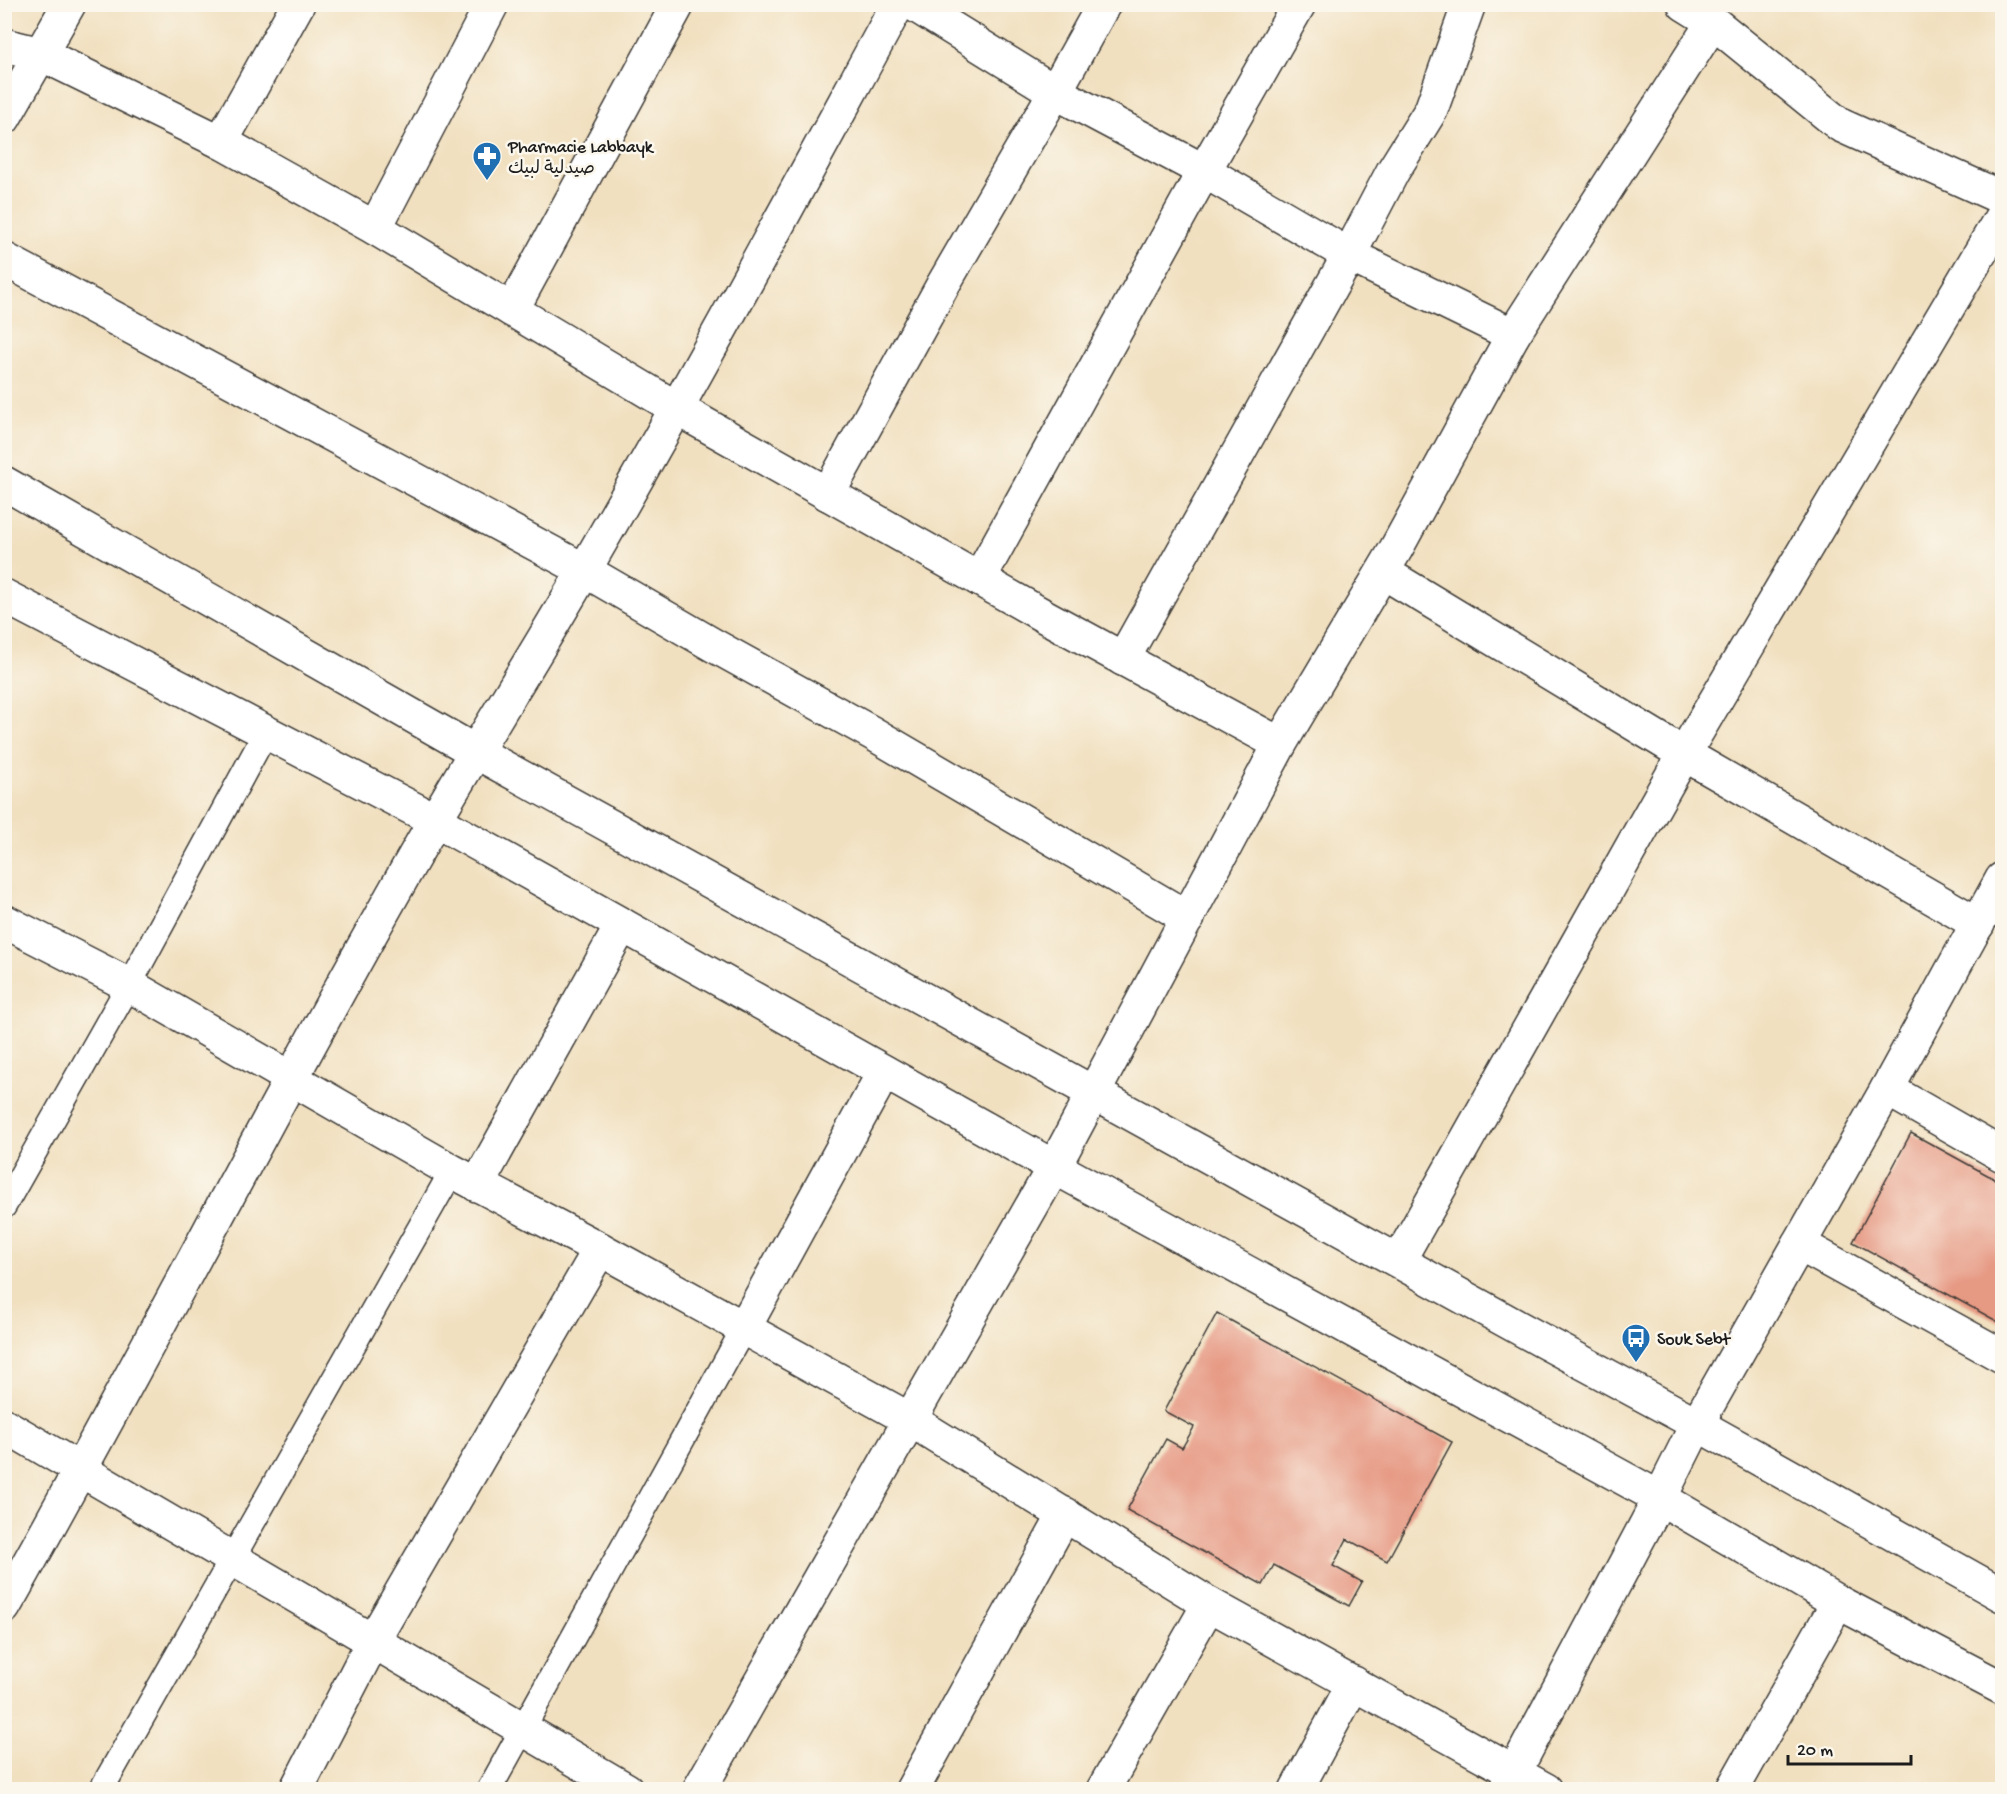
<svg xmlns="http://www.w3.org/2000/svg" width="2007" height="1794" viewBox="0 0 2007 1794" font-family="'Gochi Hand','Playpen Sans Arabic',sans-serif">
<style>
.building{fill:#e69983}
.lines{fill:none;stroke-linecap:round;stroke-linejoin:round}
.lane-casing{stroke:#3c3935;stroke-width:27}
.street-casing{stroke:#3c3935;stroke-width:36}
.lane{stroke:#fff;stroke-width:24}
.street{stroke:#fff;stroke-width:33}
.labels{text-anchor:middle;stroke-width:5;stroke-linejoin:round;paint-order:stroke}
.poi-label{font-size:18px;fill:#1c1c1c;stroke:#fbf7ec;text-anchor:start}
</style>
<rect width="100%" height="100%" fill="#fbf7ec"/>
<filter id="ink" filterUnits="userSpaceOnUse"><feTurbulence type="fractalNoise" baseFrequency=".0167" numOctaves="2"/><feDisplacementMap in="SourceGraphic" scale="12" xChannelSelector="R" yChannelSelector="G"/><feConvolveMatrix kernelMatrix="1 2 1 2 8 2 1 2 1" color-interpolation-filters="sRGB"/></filter>
<filter id="wash" filterUnits="userSpaceOnUse"><feTurbulence type="fractalNoise" baseFrequency=".008" numOctaves="4" result="noise"/><feDisplacementMap in="SourceGraphic" scale="24" xChannelSelector="R" yChannelSelector="G"/><feGaussianBlur stdDeviation="1.35" result="paint"/><feColorMatrix in="noise" values="0 0 0 0 0 0 0 0 0 0 0 0 0 0 0 0 0 1.4 0 .05"/><feComposite in="paint" operator="in"/></filter>
<g filter="url(#wash)">
<rect width="100%" height="100%" fill="#f1e0c0"/>
<g id="blocks">
<g class="building">
<path d="M 1911,1133 L 2002,1183 L 2002,1324 L 1853,1242 Z"/>
<path d="M 1217,1313 L 1452,1442 L 1387,1561 L 1347,1539 L 1333,1566 L 1362,1582 L 1349,1606 L 1274,1565 L 1263,1585 L 1127,1510 L 1166,1439 L 1182,1448 L 1194,1427 L 1164,1411 Z"/>
</g>
</g>
</g>
<g filter="url(#ink)">
<use href="#blocks" fill-opacity="0" stroke="#3c3935" stroke-width="1.5"/>
<g class="lines">
<g class="lane-casing">
<g id="lane">
<path d="M 4,1206 L 129,985 L 266,732"/>
<path d="M 101,1790 L 452,1171"/>
<path d="M 489,1790 L 744,1328"/>
</g>
</g>
<g class="street-casing">
<g id="street">
<path d="M 913,4 L 1055,92 L 1204,171 L 1349,255 L 1513,335"/>
<path d="M 1684,4 L 1713,22 L 1840,125 L 2002,198"/>
<path d="M 4,45 L 41,54 L 221,142 L 375,228 L 676,408 L 1046,617 L 1280,744"/>
<path d="M 4,118 L 69,4"/>
<path d="M 221,142 L 298,4"/>
<path d="M 375,228 L 492,4"/>
<path d="M 4,259 L 584,570 L 713,645 L 872,733 L 1188,918"/>
<path d="M 512,310 L 678,4"/>
<path d="M 4,483 L 476,752 L 1541,1340 L 1697,1424 L 2002,1595"/>
<path d="M 828,494 L 944,283 L 1055,92 L 1104,4"/>
<path d="M 1383,572 L 1684,754 L 1978,924"/>
<path d="M 979,579 L 1204,171 L 1299,4"/>
<path d="M 4,596 L 435,820 L 1054,1167 L 1660,1498 L 1838,1602 L 2002,1688"/>
<path d="M 1123,659 L 1349,255 L 1393,171 L 1431,110 L 1469,4"/>
<path d="M 4,921 L 129,985 L 452,1171 L 600,1249 L 909,1419 L 1209,1604 L 1546,1790"/>
<path d="M 1887,1089 L 2002,1155"/>
<path d="M 477,1185 L 622,925"/>
<path d="M 1799,1244 L 2002,1356"/>
<path d="M 1399,1260 L 1684,754 L 2002,216"/>
<path d="M 744,1328 L 884,1072"/>
<path d="M 4,1425 L 627,1790"/>
<path d="M 4,1607 C 151,1347 285,1081 434,822 C 483,737 536,654 585,569 C 693,383 795,193 898,4"/>
<path d="M 296,1790 L 373,1641 L 600,1249"/>
<path d="M 699,1790 L 1054,1167 L 1280,744 L 1396,549 L 1513,335 L 1713,22"/>
<path d="M 912,1790 L 1065,1514"/>
<path d="M 1103,1790 L 1209,1604"/>
<path d="M 1296,1790 L 1354,1683"/>
<path d="M 1505,1790 L 1660,1498 L 1697,1424 L 1887,1089 L 2002,879"/>
<path d="M 1732,1790 L 1838,1602"/>
</g>
</g>
<use href="#lane" class="lane"/>
<use href="#street" class="street"/>
</g>
</g>
<defs>
<g id="pharmacy-pin" transform="scale(1.5)"><path d="M0 17L-7.5 6A9.5 9.5 0 1 1 7.5 6Z" fill="#1f6fb2" stroke="#fbf7ec"/><path d="M-2-6h4v4h4v4h-4v4h-4v-4h-4v-4h4Z" fill="#fff"/></g>
<g id="bus-pin" transform="scale(1.5)"><path d="M0 17L-7.5 6A9.5 9.5 0 1 1 7.5 6Z" fill="#1f6fb2" stroke="#fbf7ec"/><path d="M-5-6H5V4H4V6H2V4H-2V6H-4V4H-5ZM-3.5-4V0h7V-4ZM-3.5 1.2v1.5H-2V1.2ZM2 1.2v1.5H3.5V1.2Z" fill="#fff"/></g>
</defs>
<g fill-rule="evenodd">
<use href="#pharmacy-pin" x="487" y="156"/>
<use href="#bus-pin" x="1636" y="1338"/>
</g>
<g class="labels">
<g class="poi-label">
<text x="508" y="152">Pharmacie Labbayk<tspan x="508" dy="21">صيدلية لبيك</tspan></text>
<text x="1657" y="1344">Souk Sebt</text>
</g>
</g>
<rect width="2007" height="1794" fill="none" stroke="#fbf7ec" stroke-width="24"/>
<path d="M1788 1755v9h123v-9" fill="none" stroke="#1c1c1c" stroke-width="3"/>
<text x="1797" y="1755" font-size="18" fill="#1c1c1c" stroke="#fbf7ec" stroke-width="4.5" paint-order="stroke">20 m</text>
</svg>
